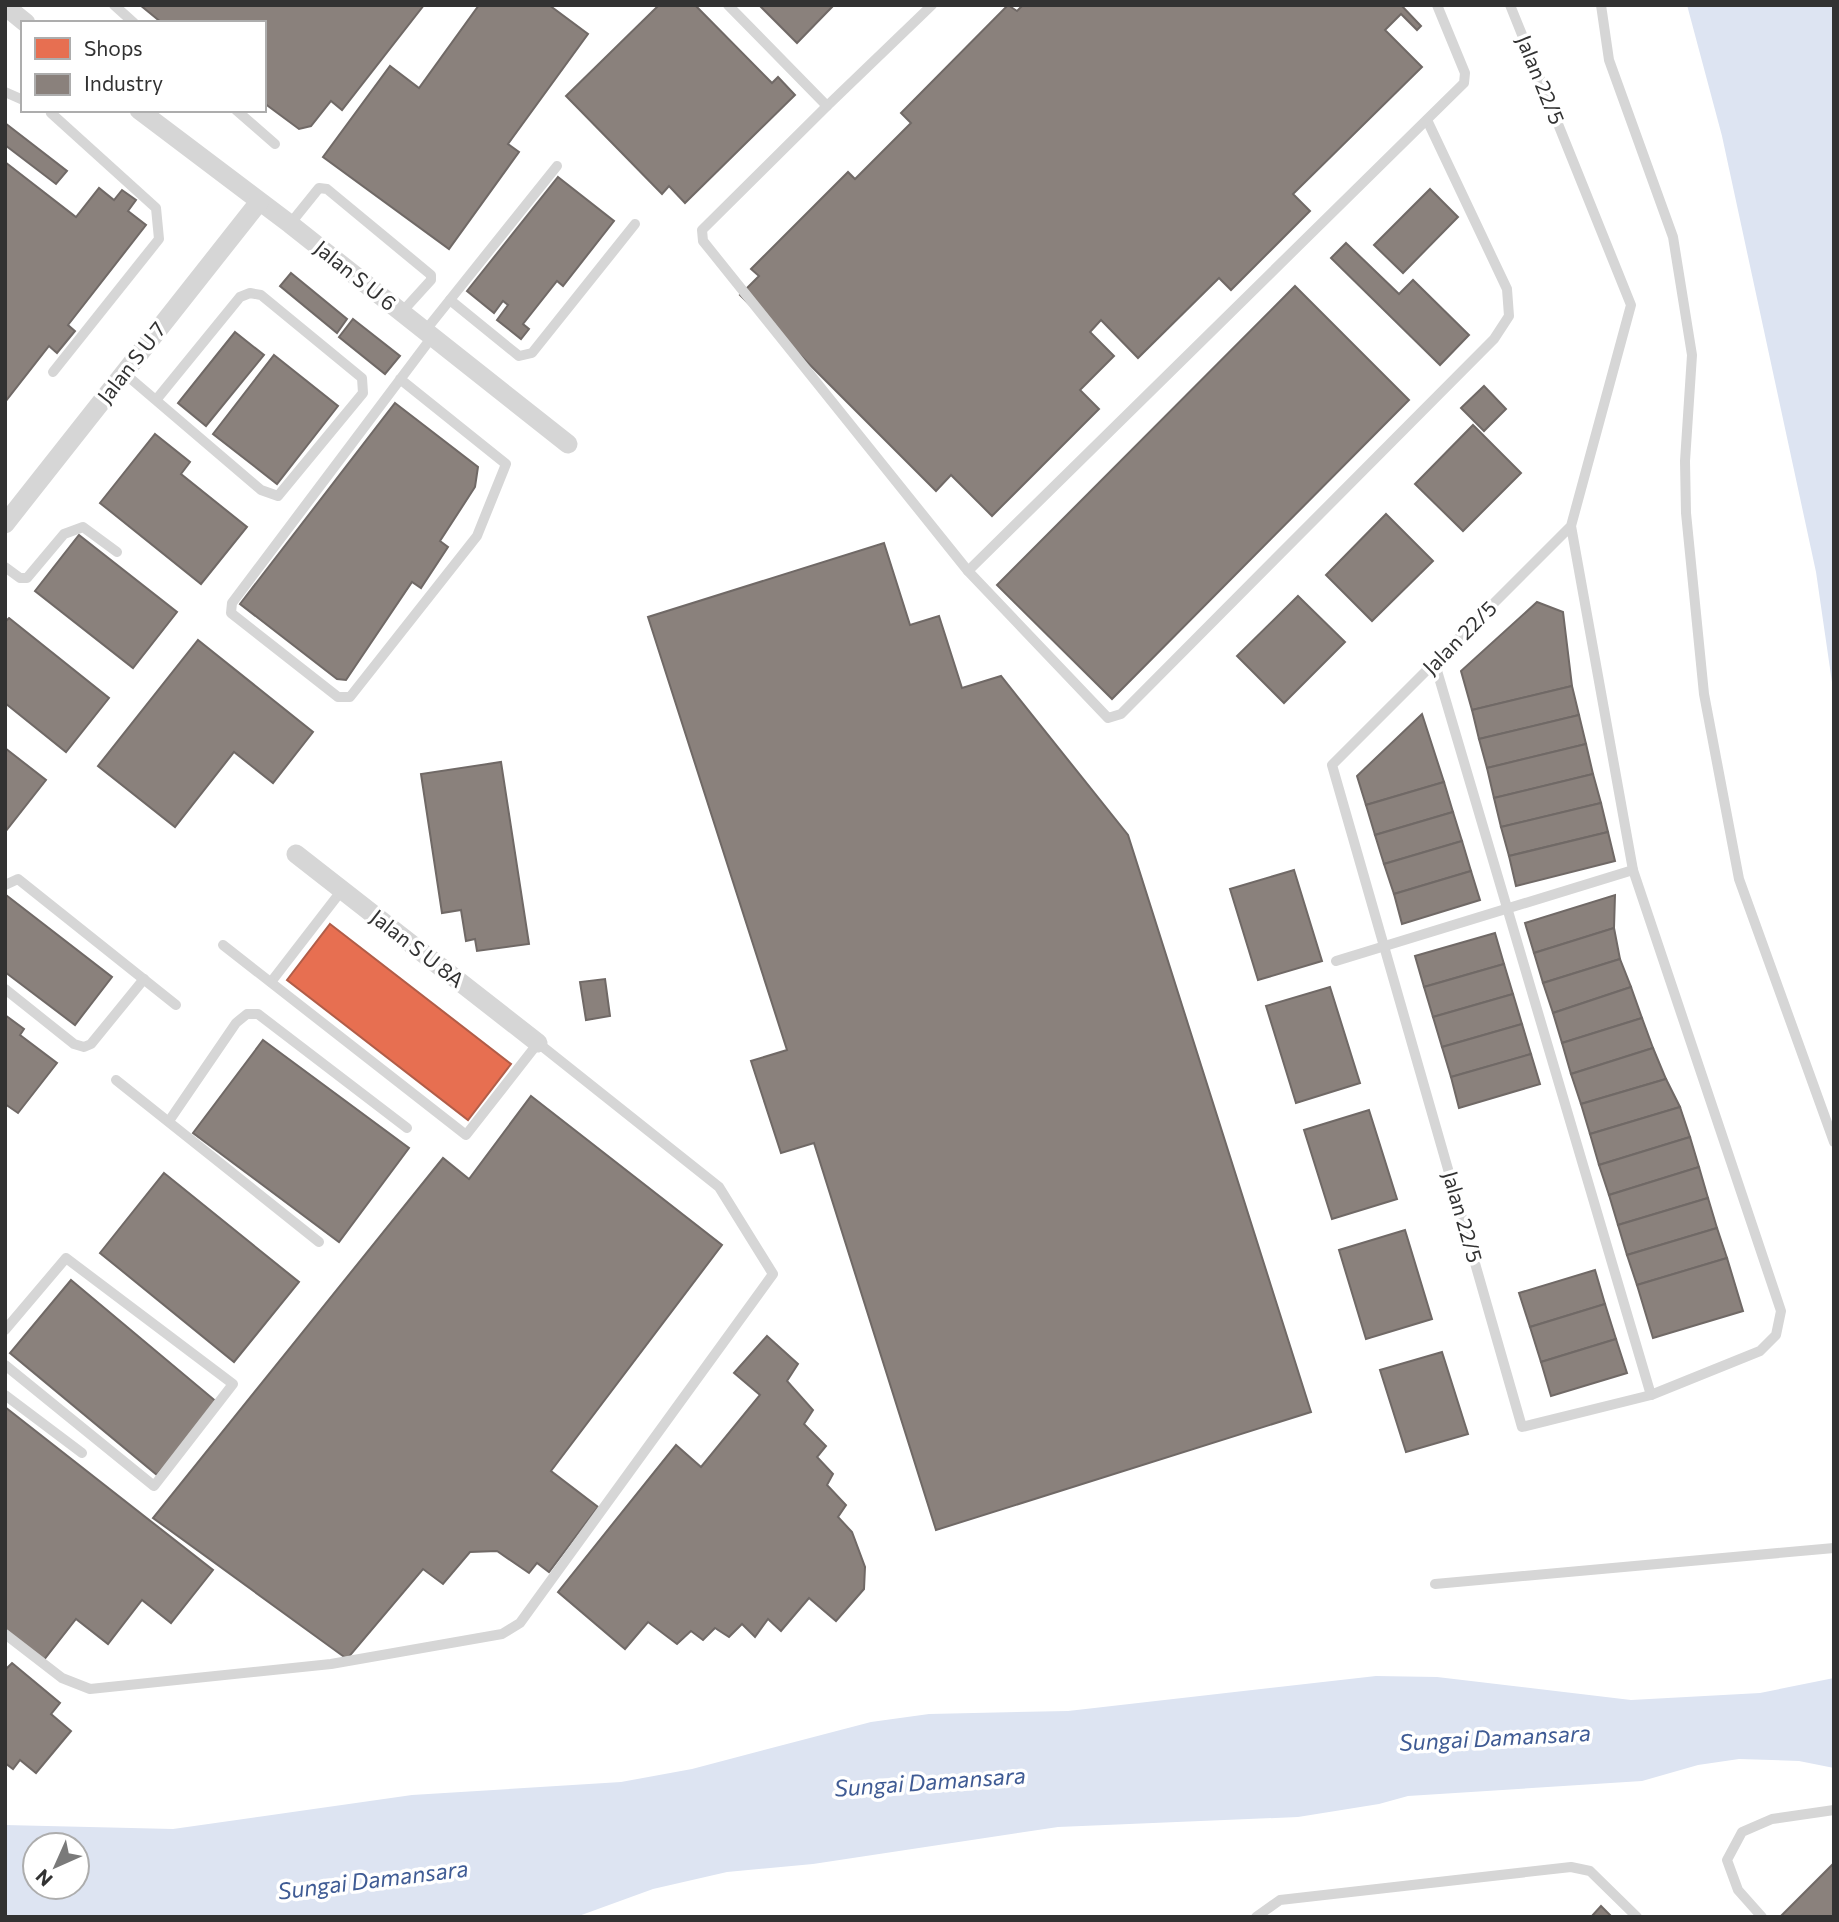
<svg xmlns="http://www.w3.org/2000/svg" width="1839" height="1922" viewBox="0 0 1839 1922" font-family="Commissioner,sans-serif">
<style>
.water{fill:#dde4f2;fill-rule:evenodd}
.shops{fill:#e76f51;stroke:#b15d48;stroke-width:2}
.industry{fill:#8a817c;stroke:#706966;stroke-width:2}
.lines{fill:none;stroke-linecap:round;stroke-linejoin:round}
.lane{stroke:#d6d6d6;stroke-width:10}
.street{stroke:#d6d6d6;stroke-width:19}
.labels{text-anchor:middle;stroke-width:7;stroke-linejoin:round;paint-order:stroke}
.street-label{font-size:21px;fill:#323232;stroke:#fff}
.water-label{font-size:23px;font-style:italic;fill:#3f5b94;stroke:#fff}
</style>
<rect width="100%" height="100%" fill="#fff"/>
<g class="water">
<path d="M 1687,5 L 1834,5 L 1834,696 L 1816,572 L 1722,136 Z"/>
<path d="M 1376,1676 L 1437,1677 L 1631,1700 L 1760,1693 L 1834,1678 L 1834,1768 L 1799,1761 L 1739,1759 L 1698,1765 L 1642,1781 L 1408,1796 L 1379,1804 L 1298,1817 L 1058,1827 L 813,1864 L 727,1872 L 653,1889 L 576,1917 L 5,1917 L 5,1825 L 173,1829 L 412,1795 L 621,1782 L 692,1769 L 871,1722 L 929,1714 L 1068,1711 ZM 35,1845 L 77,1845 L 77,1887 L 35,1887 Z"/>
</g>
<path class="shops" d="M 330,924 L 511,1064 L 468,1120 L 287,980 Z"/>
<g class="industry">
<path d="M 140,5 L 424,5 L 342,110 L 331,101 L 311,126 L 299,129 L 264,103 L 264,23 L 162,23 Z"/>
<path d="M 479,5 L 549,5 L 588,34 L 508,144 L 519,152 L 449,249 L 323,157 L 390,66 L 419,88 Z"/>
<path d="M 659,5 L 695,5 L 772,83 L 778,77 L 795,95 L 685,203 L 669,186 L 662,194 L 566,96 Z"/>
<path d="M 759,5 L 834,5 L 797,43 Z"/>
<path d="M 1008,5 L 1017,11 L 1023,5 L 1401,5 L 1421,26 L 1417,30 L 1401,14 L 1385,30 L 1422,67 L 1293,194 L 1310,211 L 1231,290 L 1219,278 L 1138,358 L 1101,320 L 1090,332 L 1114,356 L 1080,390 L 1099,409 L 992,516 L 951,475 L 936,491 L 740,295 L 759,276 L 751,269 L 848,172 L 855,179 L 911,123 L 901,113 Z"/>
<path d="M 5,123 L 67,171 L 56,184 L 5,145 Z"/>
<path d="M 5,162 L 76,217 L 99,188 L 114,200 L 122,190 L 136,200 L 128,211 L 146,225 L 68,325 L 75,331 L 57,353 L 49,346 L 5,402 Z"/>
<path d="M 558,177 L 614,221 L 563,286 L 557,281 L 523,324 L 529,329 L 521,339 L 497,320 L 508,305 L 503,301 L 494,313 L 467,291 Z"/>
<path d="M 1430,189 L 1458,217 L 1403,273 L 1374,245 Z"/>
<path d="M 1346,243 L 1399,294 L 1413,280 L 1469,335 L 1440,365 L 1331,258 Z"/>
<path d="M 291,273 L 347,319 L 337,333 L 280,286 Z"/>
<path d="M 1295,286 L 1409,400 L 1112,699 L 997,585 Z"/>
<path d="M 353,319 L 400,356 L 385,374 L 339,337 Z"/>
<path d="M 235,332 L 264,355 L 206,426 L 178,403 Z"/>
<path d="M 274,355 L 338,406 L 277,484 L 213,434 Z"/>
<path d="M 1484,386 L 1506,409 L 1484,431 L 1461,408 Z"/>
<path d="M 395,403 L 478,467 L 475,487 L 440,541 L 448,547 L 421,588 L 412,582 L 346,680 L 337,679 L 240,604 Z"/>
<path d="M 1473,425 L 1521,473 L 1463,531 L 1415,484 Z"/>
<path d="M 155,434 L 190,462 L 181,474 L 247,527 L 201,584 L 100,503 Z"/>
<path d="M 1386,514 L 1433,561 L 1372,621 L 1326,575 Z"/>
<path d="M 79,535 L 177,612 L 133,668 L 35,591 Z"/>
<path d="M 884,543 L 910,625 L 939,616 L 962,688 L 1001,676 L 1128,835 L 1311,1412 L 936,1530 L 814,1143 L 781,1153 L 751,1061 L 787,1050 L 648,617 Z"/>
<path d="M 1298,596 L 1345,642 L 1284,703 L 1237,656 Z"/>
<path d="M 1537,602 L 1563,612 L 1572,686 L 1472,710 L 1461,671 Z"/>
<path d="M 9,618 L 109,698 L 66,752 L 5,703 L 5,622 Z"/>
<path d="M 198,640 L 313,732 L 273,783 L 234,752 L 175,827 L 98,766 Z"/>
<path d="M 1572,686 L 1579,715 L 1479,739 L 1472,710 Z"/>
<path d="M 1422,714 L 1444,782 L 1366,805 L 1357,776 Z"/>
<path d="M 1579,715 L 1586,744 L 1487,768 L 1479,739 Z"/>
<path d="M 1586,744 L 1593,774 L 1494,798 L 1487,768 Z"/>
<path d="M 5,748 L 46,780 L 5,832 Z"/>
<path d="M 501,762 L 529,944 L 477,951 L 475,939 L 466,941 L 461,910 L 442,913 L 421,774 Z"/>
<path d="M 1593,774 L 1601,803 L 1501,827 L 1494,798 Z"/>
<path d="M 1444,782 L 1453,812 L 1375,835 L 1366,805 Z"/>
<path d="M 1601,803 L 1608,832 L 1509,856 L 1501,827 Z"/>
<path d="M 1453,812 L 1462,841 L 1384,864 L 1375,835 Z"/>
<path d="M 1608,832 L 1615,861 L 1516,886 L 1509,856 Z"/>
<path d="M 1462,841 L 1471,871 L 1394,894 L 1384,864 Z"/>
<path d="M 1294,870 L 1322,961 L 1258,980 L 1230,889 Z"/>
<path d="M 1471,871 L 1480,900 L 1402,924 L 1394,894 Z"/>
<path d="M 6,895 L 112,977 L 75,1025 L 5,972 Z"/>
<path d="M 1615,895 L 1614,928 L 1534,953 L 1525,923 Z"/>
<path d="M 1614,928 L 1620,959 L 1543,983 L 1534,953 Z"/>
<path d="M 1495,933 L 1504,964 L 1424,987 L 1415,956 Z"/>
<path d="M 1620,959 L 1631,987 L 1553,1013 L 1543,983 Z"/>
<path d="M 1504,964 L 1513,994 L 1433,1017 L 1424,987 Z"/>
<path d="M 605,979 L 610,1016 L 586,1020 L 580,982 Z"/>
<path d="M 1330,987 L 1360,1083 L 1296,1103 L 1266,1006 Z"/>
<path d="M 1631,987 L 1642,1018 L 1562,1043 L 1553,1013 Z"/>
<path d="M 1513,994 L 1522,1024 L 1442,1047 L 1433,1017 Z"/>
<path d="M 5,1015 L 24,1029 L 20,1035 L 57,1063 L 18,1113 L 5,1104 Z"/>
<path d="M 1642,1018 L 1653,1048 L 1571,1074 L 1562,1043 Z"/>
<path d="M 1522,1024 L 1531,1054 L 1451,1077 L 1442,1047 Z"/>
<path d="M 263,1040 L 409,1148 L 339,1242 L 193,1133 Z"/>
<path d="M 1653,1048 L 1666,1079 L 1581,1104 L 1571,1074 Z"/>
<path d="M 1531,1054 L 1540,1084 L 1459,1108 L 1451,1077 Z"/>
<path d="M 1666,1079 L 1680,1107 L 1590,1134 L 1581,1104 Z"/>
<path d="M 531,1096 L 722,1245 L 551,1471 L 598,1507 L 549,1572 L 537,1563 L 529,1573 L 497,1551 L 470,1552 L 443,1584 L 423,1569 L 347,1659 L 153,1518 L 443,1158 L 469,1179 Z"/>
<path d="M 1680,1107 L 1690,1137 L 1599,1165 L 1590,1134 Z"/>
<path d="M 1369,1110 L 1397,1199 L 1332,1219 L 1304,1130 Z"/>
<path d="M 1690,1137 L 1699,1167 L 1609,1195 L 1599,1165 Z"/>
<path d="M 1699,1167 L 1708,1198 L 1618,1225 L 1609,1195 Z"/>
<path d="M 164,1173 L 299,1282 L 234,1362 L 100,1253 Z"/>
<path d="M 1708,1198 L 1717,1228 L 1627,1255 L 1618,1225 Z"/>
<path d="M 1717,1228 L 1727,1258 L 1637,1285 L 1627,1255 Z"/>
<path d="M 1405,1230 L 1432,1319 L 1366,1339 L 1339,1250 Z"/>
<path d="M 1727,1258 L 1743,1311 L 1653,1338 L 1637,1285 Z"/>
<path d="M 1595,1270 L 1605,1304 L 1530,1327 L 1519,1293 Z"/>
<path d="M 71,1280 L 218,1403 L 157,1475 L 10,1353 Z"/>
<path d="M 1605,1304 L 1616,1339 L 1541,1362 L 1530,1327 Z"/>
<path d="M 767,1336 L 798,1364 L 787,1381 L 813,1410 L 804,1424 L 826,1446 L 817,1457 L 833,1474 L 827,1485 L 846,1505 L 838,1517 L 852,1532 L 865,1567 L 864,1589 L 836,1621 L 809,1598 L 781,1631 L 768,1619 L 755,1637 L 742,1624 L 729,1637 L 715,1628 L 703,1640 L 691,1631 L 677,1644 L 648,1622 L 625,1649 L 558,1592 L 676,1445 L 701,1467 L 760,1395 L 734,1373 Z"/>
<path d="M 1616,1339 L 1627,1373 L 1551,1396 L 1541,1362 Z"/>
<path d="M 1442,1352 L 1468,1434 L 1406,1452 L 1380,1370 Z"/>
<path d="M 5,1407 L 213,1570 L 171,1623 L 142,1600 L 108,1644 L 76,1619 L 43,1661 L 5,1631 Z"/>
<path d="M 12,1663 L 60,1703 L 51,1714 L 71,1731 L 36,1773 L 20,1760 L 13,1769 L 5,1763 L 5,1670 Z"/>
<path d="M 1834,1863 L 1834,1917 L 1780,1917 Z"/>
<path d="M 1601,1906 L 1612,1917 L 1591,1917 Z"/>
</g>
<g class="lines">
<g class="lane">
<path d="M 114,5 L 134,23"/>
<path d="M 728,5 L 827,106 L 702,230 L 703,241 L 968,571 L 1108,718 L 1121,714 L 1494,339 L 1509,316 L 1507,289 L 1427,120"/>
<path d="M 1510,5 L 1631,305 L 1571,526 L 1332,765 L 1522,1427 L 1651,1395 L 1760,1351 L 1776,1335 L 1781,1311 L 1633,870 L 1571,526"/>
<path d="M 1601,5 L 1609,60 L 1673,237 L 1692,355 L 1685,461 L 1686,513 L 1704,694 L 1739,879 L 1834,1142"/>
<path d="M 5,92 L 23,100"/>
<path d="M 827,106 L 932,5"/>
<path d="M 236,110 L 275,144"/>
<path d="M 290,224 L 319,188 L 327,189 L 431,275 L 431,280 L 401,313"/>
<path d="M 450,300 L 519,356 L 532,353 L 635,224"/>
<path d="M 425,331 L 557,166"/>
<path d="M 53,372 L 159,239 L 156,208 L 51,113 L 53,110"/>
<path d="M 124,373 L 261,490 L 278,496 L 363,393 L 362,378 L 261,295 L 250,293 L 240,297 L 156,400"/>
<path d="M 400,379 L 506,464 L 477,536 L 350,697 L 338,697 L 231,613 L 232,603 L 432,337"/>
<path d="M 5,567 L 20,578 L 27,578 L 64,534 L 83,527 L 117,552"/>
<path d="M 968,571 L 1464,83 L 1465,73 L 1437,5"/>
<path d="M 1435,664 L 1651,1395"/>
<path d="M 5,885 L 18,879 L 176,1005"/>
<path d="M 1336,961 L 1633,870"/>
<path d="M 271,982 L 342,890"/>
<path d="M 5,989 L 74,1044 L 84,1047 L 91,1044 L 144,979"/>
<path d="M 116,1080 L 319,1242"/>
<path d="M 169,1121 L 236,1023 L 247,1014 L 258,1014 L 407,1128"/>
<path d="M 5,1330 L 66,1258 L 233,1384 L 154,1486 L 5,1365"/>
<path d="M 5,1395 L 82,1453"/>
<path d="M 1435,1584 L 1834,1548"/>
<path d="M 5,1634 L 62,1678 L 90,1689 L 331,1664 L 502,1634 L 520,1623 L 773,1274 L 719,1187 L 538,1043 L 466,1135 L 223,945"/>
<path d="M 1256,1917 L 1280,1900 L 1571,1867 L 1590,1871 L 1637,1917"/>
<path d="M 1762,1917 L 1738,1890 L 1727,1860 L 1742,1832 L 1772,1819 L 1834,1810"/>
</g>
<g class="street">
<path d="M 5,6 L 26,23"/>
<path d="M 139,110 L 290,224 L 568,444"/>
<path d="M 5,524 L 259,202"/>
<path d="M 296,854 L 538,1043"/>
</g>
</g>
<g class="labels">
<g class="street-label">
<text transform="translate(1540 80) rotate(68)" y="7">Jalan 22/5</text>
<text transform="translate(355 276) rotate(39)" y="7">Jalan S U 6</text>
<text transform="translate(132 363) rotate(-52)" y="7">Jalan S U 7</text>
<text transform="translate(1460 638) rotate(-45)" y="7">Jalan 22/5</text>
<text transform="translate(417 949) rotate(38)" y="7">Jalan S U 8A</text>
<text transform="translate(1462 1217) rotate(74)" y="7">Jalan 22/5</text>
</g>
<g class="water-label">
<text transform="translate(1495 1738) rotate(-3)" y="8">Sungai Damansara</text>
<text transform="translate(930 1782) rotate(-4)" y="8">Sungai Damansara</text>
<text transform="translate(373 1880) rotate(-7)" y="8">Sungai Damansara</text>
</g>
</g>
<rect width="1839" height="1922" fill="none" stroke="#323232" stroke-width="14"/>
<rect x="21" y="21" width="245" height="91" fill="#ffffff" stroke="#adadad" stroke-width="2"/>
<rect x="35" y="38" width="35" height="21" fill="#e76f51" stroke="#adadad" stroke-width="2"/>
<text x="84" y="56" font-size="21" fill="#323232">Shops</text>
<rect x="35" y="74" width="35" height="21" fill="#8a817c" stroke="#adadad" stroke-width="2"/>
<text x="84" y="91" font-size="21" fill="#323232">Industry</text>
<g transform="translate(56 1866) rotate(225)"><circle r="33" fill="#ffffff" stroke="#adadad" stroke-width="2"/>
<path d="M0-5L12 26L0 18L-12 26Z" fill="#7a7a7a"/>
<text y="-10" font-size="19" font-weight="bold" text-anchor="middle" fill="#323232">N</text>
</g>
</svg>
